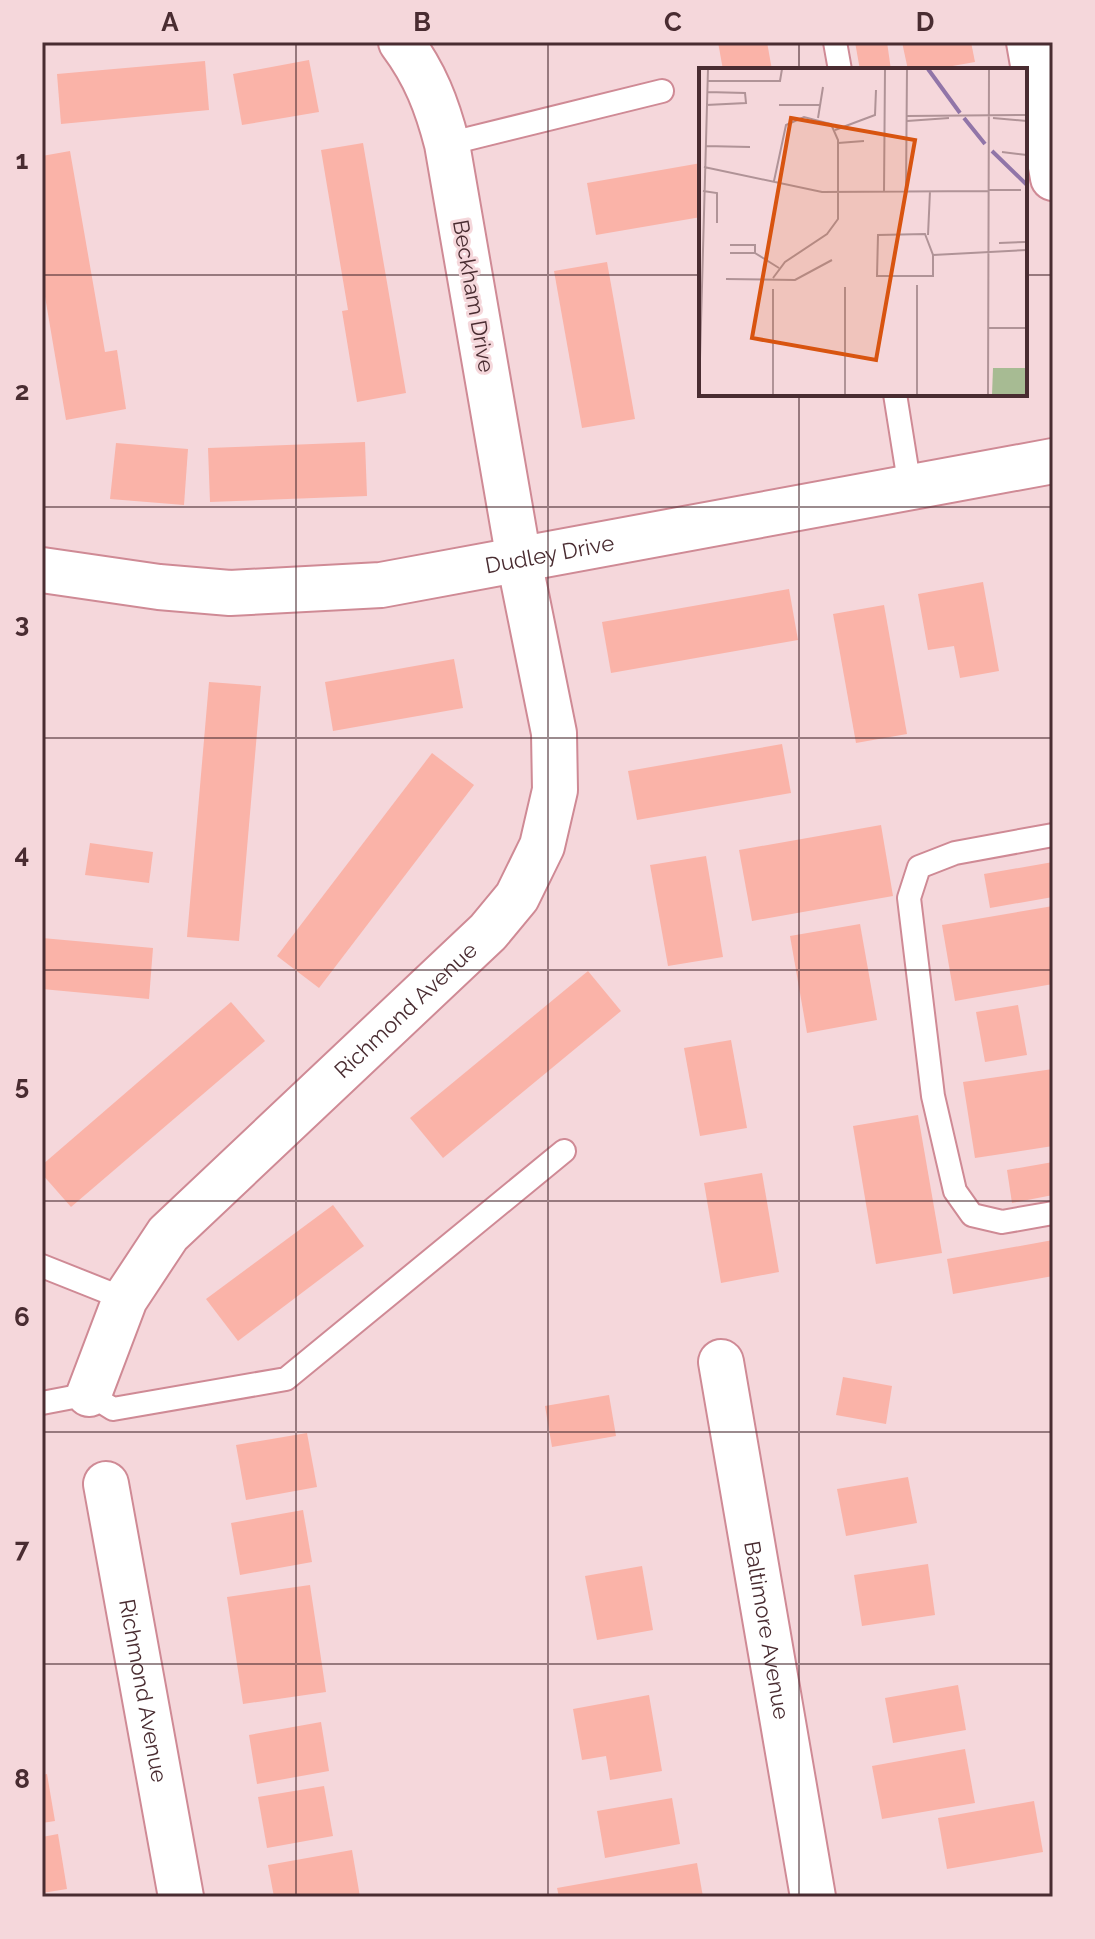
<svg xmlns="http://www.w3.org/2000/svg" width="1095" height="1939" viewBox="0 0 1095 1939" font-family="Raleway,sans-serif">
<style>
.building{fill:#fab3a8}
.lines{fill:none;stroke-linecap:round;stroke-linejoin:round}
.lane-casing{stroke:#cf8a95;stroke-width:26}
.street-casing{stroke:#cf8a95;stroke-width:48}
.lane{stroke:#fff;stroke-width:22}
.street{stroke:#fff;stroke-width:44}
.grid{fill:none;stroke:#492c31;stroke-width:2;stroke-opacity:0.55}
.labels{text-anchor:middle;stroke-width:6;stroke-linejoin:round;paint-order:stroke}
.street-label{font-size:22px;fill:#492c31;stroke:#f5d7db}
.inset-river{fill:none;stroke:#9175a8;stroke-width:4}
.inset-road{fill:none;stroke:#b09397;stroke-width:2}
.view{fill:#d85410;fill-opacity:0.15;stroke:#d85410;stroke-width:4}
.inset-edge{fill:none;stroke:#492c31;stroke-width:4}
.neatline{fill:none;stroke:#492c31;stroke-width:3}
.grid-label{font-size:26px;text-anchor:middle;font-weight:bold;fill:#492c31}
</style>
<rect width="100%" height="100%" fill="#f5d7db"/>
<g class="building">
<path d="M 718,42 L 767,42 L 772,70 L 723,70 Z"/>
<path d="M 855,42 L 887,42 L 891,70 L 860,70 Z"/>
<path d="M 902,42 L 971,42 L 975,62 L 930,70 L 908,70 Z"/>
<path d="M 309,60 L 319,112 L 242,125 L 233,74 Z"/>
<path d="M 205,61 L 209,110 L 61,124 L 57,74 Z"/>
<path d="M 363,143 L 406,393 L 357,402 L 342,311 L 348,310 L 321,150 Z"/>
<path d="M 70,151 L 105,352 L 117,350 L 126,409 L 66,420 L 42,279 L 42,156 Z"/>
<path d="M 701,163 L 701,217 L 596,235 L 587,183 Z"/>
<path d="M 607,262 L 635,419 L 582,428 L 554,271 Z"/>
<path d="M 365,442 L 367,496 L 210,502 L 208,448 Z"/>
<path d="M 116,443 L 188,449 L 184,505 L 110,499 Z"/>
<path d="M 983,582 L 999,671 L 960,678 L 954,646 L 928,650 L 918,594 Z"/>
<path d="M 789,589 L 798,640 L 611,673 L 602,622 Z"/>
<path d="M 884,605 L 907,734 L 856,743 L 833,614 Z"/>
<path d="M 454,659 L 463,708 L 333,731 L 325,682 Z"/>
<path d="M 209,682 L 261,686 L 239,941 L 187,937 Z"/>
<path d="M 782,744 L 791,793 L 637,820 L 628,771 Z"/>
<path d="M 432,753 L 474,785 L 319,988 L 277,956 Z"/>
<path d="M 881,825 L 893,896 L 752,921 L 739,850 Z"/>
<path d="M 90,843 L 153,852 L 149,883 L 85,875 Z"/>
<path d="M 706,856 L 723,957 L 668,966 L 650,865 Z"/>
<path d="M 1053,862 L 1053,897 L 990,908 L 984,874 Z"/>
<path d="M 1053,906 L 1053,984 L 955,1001 L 942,925 Z"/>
<path d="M 860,924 L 877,1020 L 807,1033 L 790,936 Z"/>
<path d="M 42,938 L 153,948 L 149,999 L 42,989 Z"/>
<path d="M 588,971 L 621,1011 L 443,1158 L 410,1118 Z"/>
<path d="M 231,1002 L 265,1041 L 71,1207 L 42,1174 L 42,1165 Z"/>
<path d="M 1018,1005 L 1027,1055 L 985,1062 L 976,1012 Z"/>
<path d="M 731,1040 L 747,1128 L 700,1136 L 684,1048 Z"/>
<path d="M 1053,1069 L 1053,1146 L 975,1158 L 963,1082 Z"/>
<path d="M 918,1115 L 942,1253 L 876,1264 L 853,1126 Z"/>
<path d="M 1053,1162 L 1053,1195 L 1012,1203 L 1007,1170 Z"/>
<path d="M 762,1173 L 779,1272 L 721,1283 L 704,1183 Z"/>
<path d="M 333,1205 L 364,1246 L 238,1341 L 206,1299 Z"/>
<path d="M 1053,1240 L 1053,1276 L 953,1294 L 947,1259 Z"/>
<path d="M 843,1377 L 892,1386 L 886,1424 L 836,1415 Z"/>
<path d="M 609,1395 L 616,1436 L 552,1447 L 545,1406 Z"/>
<path d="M 307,1433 L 317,1487 L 246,1500 L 236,1445 Z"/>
<path d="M 908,1477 L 917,1523 L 846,1536 L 837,1489 Z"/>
<path d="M 303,1510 L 312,1562 L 240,1575 L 231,1523 Z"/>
<path d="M 928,1564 L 935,1615 L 862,1626 L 854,1575 Z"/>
<path d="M 642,1566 L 653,1630 L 597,1640 L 585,1576 Z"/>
<path d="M 310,1585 L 326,1692 L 243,1704 L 227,1597 Z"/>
<path d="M 958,1685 L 966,1730 L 893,1743 L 885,1698 Z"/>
<path d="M 649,1695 L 662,1771 L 610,1780 L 606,1756 L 582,1760 L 573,1709 Z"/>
<path d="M 321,1722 L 329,1771 L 257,1784 L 249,1735 Z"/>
<path d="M 965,1749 L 975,1803 L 882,1819 L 872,1766 Z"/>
<path d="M 47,1774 L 55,1821 L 42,1823 L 42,1775 Z"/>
<path d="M 324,1786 L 333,1836 L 267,1848 L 258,1797 Z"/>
<path d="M 672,1798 L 680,1844 L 605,1858 L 597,1811 Z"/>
<path d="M 1034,1801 L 1043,1852 L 947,1869 L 938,1818 Z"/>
<path d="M 58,1834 L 67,1889 L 42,1893 L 42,1837 Z"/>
<path d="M 352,1850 L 360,1897 L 274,1897 L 268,1865 Z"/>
<path d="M 697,1863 L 703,1897 L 559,1897 L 557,1888 Z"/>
</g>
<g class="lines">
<g class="lane-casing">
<g id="lane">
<path d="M 835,42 L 840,70"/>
<path d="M 447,144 L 662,91"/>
<path d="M 895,394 L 910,488"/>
<path d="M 1053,835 L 955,853 L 919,867 L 909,898 L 933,1096 L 955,1191 L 972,1215 L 1002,1222 L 1053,1213"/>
<path d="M 42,1266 L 125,1299"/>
<path d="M 42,1403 L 89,1394 L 113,1409 L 286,1379 L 564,1151"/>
</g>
</g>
<g class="street-casing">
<g id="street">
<path d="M 1029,42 L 1053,178"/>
<path id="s1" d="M 42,570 L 159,587 L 230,593 L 381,585 L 1053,461"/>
<path id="s2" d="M 721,1362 L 813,1897"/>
<path id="s3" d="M 89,1394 L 125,1299 L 168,1234 L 488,932 L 517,897 L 542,846 L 555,790 L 554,733 L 519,560 L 447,144 C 437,105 425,74 401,42"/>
<path id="s4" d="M 106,1484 L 181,1897"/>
</g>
</g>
<use href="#lane" class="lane"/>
<use href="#street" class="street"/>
</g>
<path class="grid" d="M 296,42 L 296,1897M 548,42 L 548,1897M 799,42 L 799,70M 42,275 L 701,275M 1025,275 L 1053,275M 799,394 L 799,1897M 42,507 L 1053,507M 42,738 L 1053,738M 42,970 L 1053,970M 42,1201 L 1053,1201M 42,1432 L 1053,1432M 42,1664 L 1053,1664"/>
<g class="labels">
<g class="street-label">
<text transform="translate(474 296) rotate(80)" y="8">Beckham Drive</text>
<text dy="8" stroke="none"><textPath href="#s1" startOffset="512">Dudley Drive</textPath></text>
<text dy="8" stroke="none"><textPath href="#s3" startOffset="506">Richmond Avenue</textPath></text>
<text dy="8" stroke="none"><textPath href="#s2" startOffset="272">Baltimore Avenue</textPath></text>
<text dy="8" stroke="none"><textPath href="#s4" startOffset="210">Richmond Avenue</textPath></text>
</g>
</g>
<g transform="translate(699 68)">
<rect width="328" height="328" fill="#f5d7db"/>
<path d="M 294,300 L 328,300 L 328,327 L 293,327 Z" fill="#a7bb93"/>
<path class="inset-river" d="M 229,1 L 261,45M 265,50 L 286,76M 293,83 L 328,117"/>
<path class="inset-road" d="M 8,13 L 81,13 L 83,1M 7,37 L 47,35 L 46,25 L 8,24M 80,37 L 121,37M 208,48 L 328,47M 119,50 L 124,19M 294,50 L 328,53M 208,53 L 250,50M 136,62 L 176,47 L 177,22M 139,75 L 165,73M 6,78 L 51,79M 303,84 L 328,87M 5,99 L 123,124 L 290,123M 290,122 L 322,122M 4,123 L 18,125 L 18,155M 207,123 L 208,1M 185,124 L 186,1M 226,166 L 234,187 L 234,208 L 178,208 L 179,167 ZM 229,167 L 231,123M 300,175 L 326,174M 31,177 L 56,177 L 56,185 L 80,200M 31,185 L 56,185M 234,187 L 328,182M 74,210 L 86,194 L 128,166 L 139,151 L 139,72 L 132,56 L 105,49 L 87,57 L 75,113M 27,211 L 96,212 L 133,192M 218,217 L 218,327M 74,221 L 74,327M 289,260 L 328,260M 0,327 L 9,1M 146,327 L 146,219M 289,327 L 290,1"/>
<path class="view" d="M 92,50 L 216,72 L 177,292 L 53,270 Z"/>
<rect width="328" height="328" class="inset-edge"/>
</g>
<rect width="1095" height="1939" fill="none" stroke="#f5d7db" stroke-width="88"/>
<rect x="44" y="44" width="1007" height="1851" class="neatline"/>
<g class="grid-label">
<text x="170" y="31">A</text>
<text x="422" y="31">B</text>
<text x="673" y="31">C</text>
<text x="925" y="31">D</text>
<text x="22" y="169">1</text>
<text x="22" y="400">2</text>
<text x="22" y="632">3</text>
<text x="22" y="863">4</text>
<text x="22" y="1094">5</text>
<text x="22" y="1326">6</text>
<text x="22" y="1557">7</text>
<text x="22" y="1788">8</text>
</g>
</svg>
